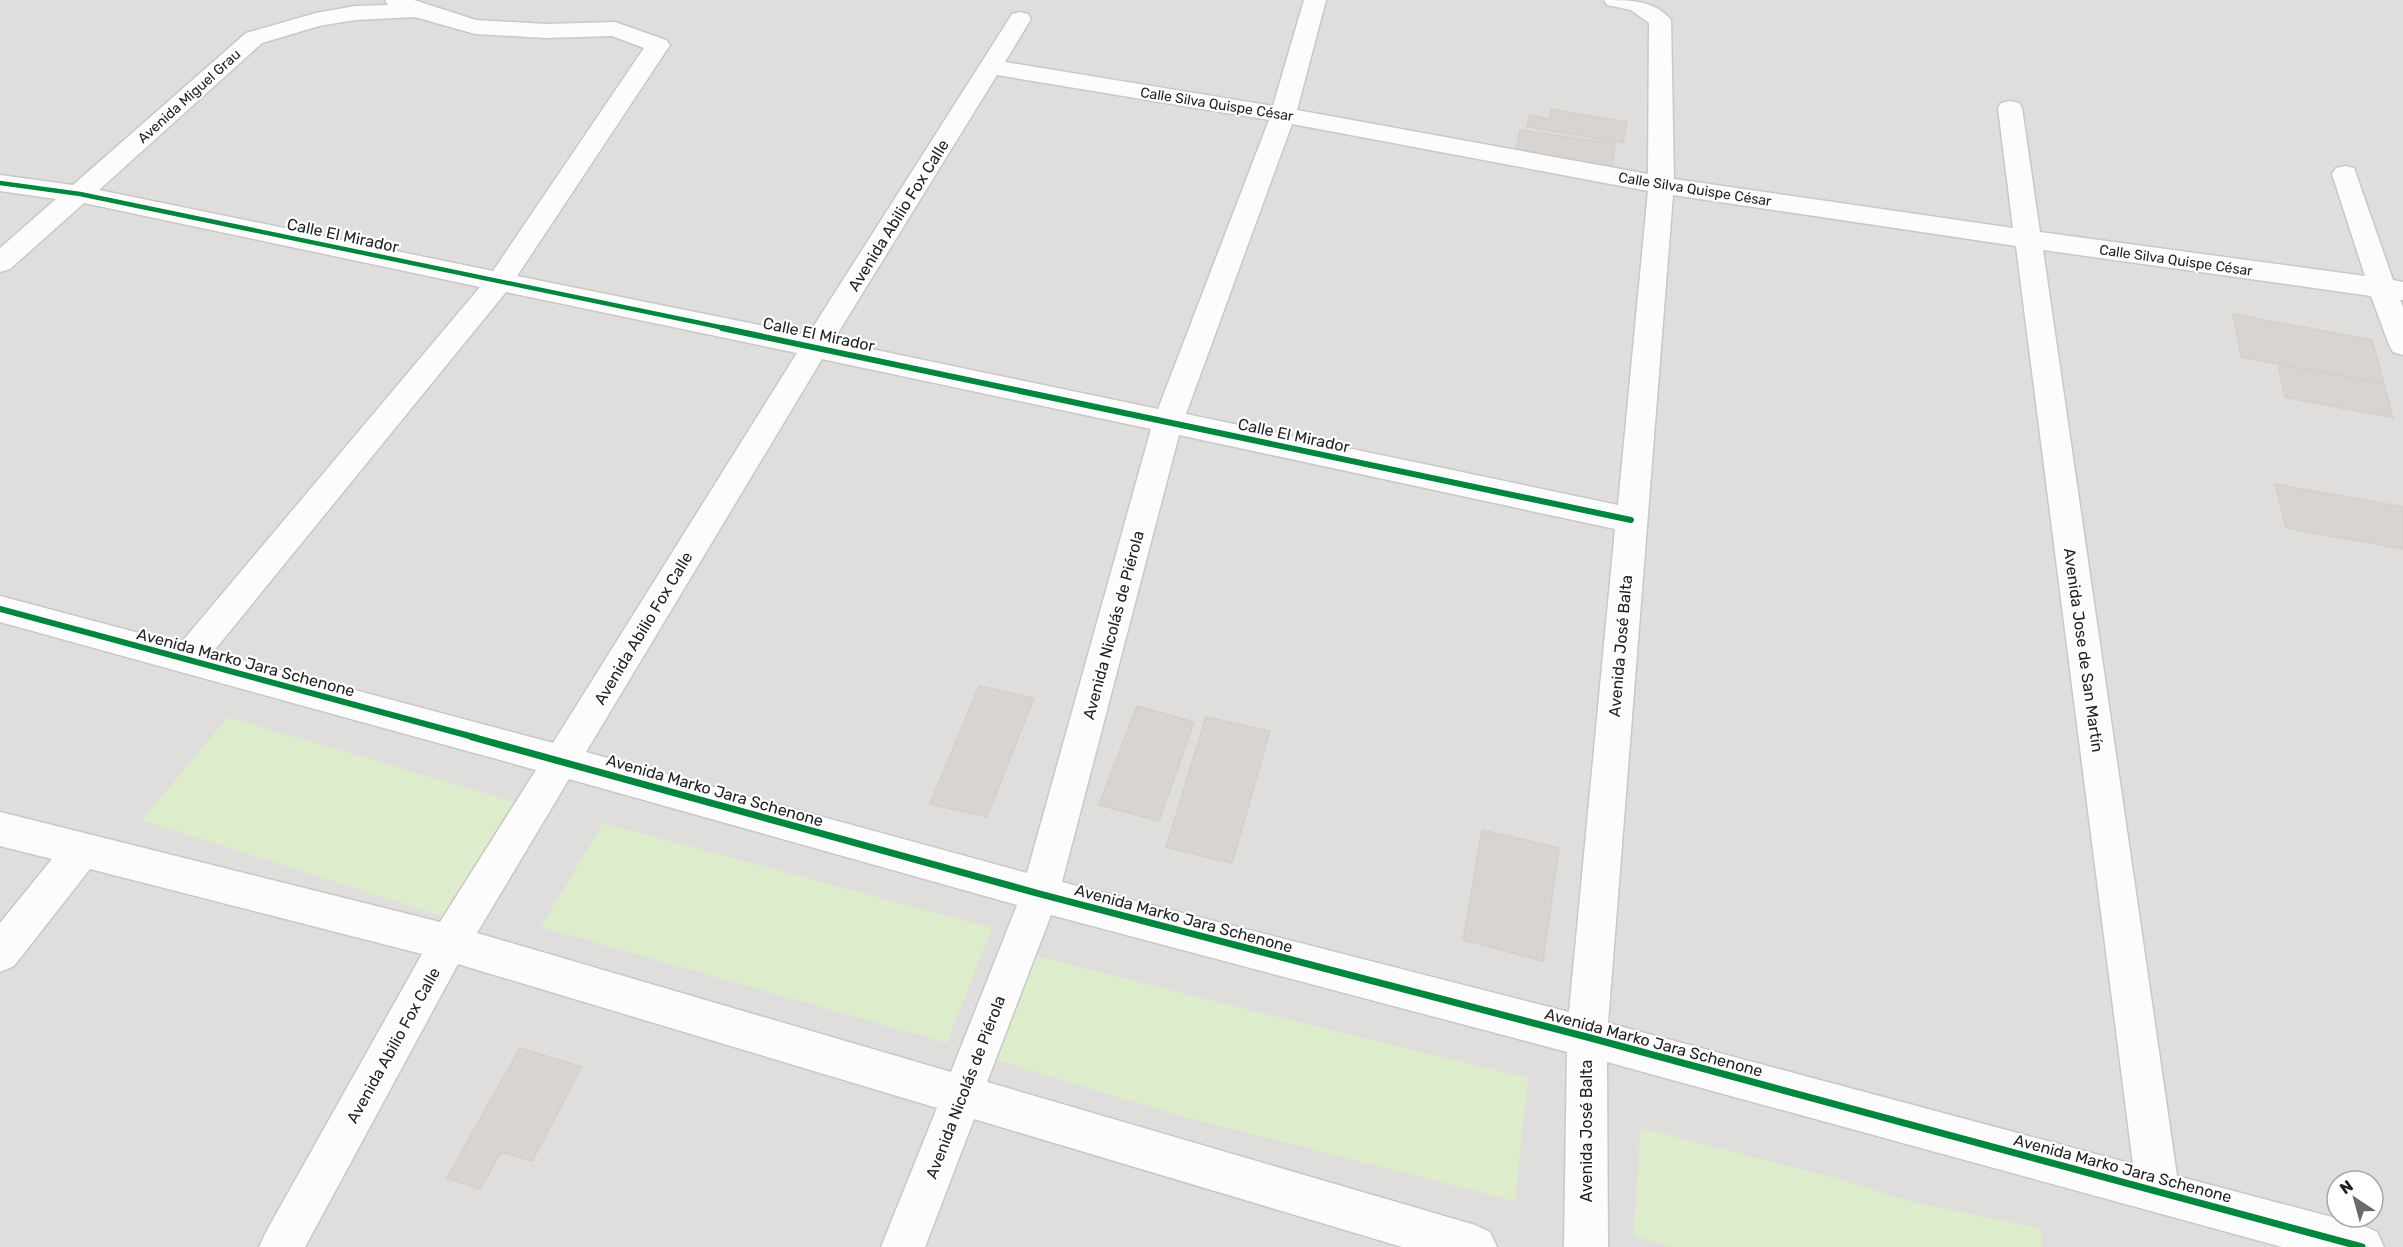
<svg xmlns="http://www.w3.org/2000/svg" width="2403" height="1247" viewBox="0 0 2403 1247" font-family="Rubik,sans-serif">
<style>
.residential{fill:#dfdedc;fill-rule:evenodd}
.grass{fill:#ddeccb}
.building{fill:#d7d4d2;stroke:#d3d0cc;stroke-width:1.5}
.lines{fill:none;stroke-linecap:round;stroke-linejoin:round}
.street-casing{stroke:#c9c8c7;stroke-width:3}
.street{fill:#fdfcfc;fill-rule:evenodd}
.cycleway-far2-casing{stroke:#fff;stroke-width:8}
.cycleway-far1-casing{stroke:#fff;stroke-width:10}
.cycleway-casing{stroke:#fff;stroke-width:10}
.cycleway-far2{stroke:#00873e;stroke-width:4.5}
.cycleway-far1{stroke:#00873e;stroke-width:6}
.cycleway{stroke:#00873e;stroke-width:7}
.labels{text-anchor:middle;stroke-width:4.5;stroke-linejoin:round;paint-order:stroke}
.far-street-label{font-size:14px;fill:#222;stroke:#fff}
.street-label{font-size:16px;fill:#222;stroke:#fff}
</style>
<rect width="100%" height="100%" fill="#f0eeeb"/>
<path class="residential" d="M 0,0 L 2403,0 L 2403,1247 L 0,1247 ZM 2337,1181 L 2373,1181 L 2373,1217 L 2337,1217 Z"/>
<g class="grass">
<path d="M 228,717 L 525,805 L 451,919 L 142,820 Z"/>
<path d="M 603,823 L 992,928 L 947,1043 L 541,927 Z"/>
<path d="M 1033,955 L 1209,1000 L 1528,1078 L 1515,1201 L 1180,1116 L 993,1059 Z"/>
<path d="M 1641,1128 L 1832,1177 L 1913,1202 L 2041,1229 L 2042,1247 L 1673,1247 L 1633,1236 Z"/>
</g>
<g class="building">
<path d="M 1551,109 L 1627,122 L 1623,143 L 1527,127 L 1530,115 L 1549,119 Z"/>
<path d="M 1520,130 L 1615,144 L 1612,168 L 1515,153 Z"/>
<path d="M 2233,314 L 2372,340 L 2384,384 L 2241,357 Z"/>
<path d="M 2278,364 L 2384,384 L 2393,418 L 2285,397 Z"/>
<path d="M 2275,484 L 2403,507 L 2403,549 L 2286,528 Z"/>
<path d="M 979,686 L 1034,698 L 987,817 L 930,804 Z"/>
<path d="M 1137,706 L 1194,722 L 1159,821 L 1099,805 Z"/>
<path d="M 1206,717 L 1270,731 L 1232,863 L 1166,847 Z"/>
<path d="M 1482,830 L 1559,848 L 1543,961 L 1463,940 Z"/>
<path d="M 520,1048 L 582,1067 L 532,1161 L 501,1152 L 480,1189 L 447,1178 Z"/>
</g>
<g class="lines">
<g class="street-casing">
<path id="street" d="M 385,0 L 414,0 L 476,20 L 546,24 L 615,22 L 666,40 L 670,45 L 517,276 L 808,335 L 1009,19 L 1012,14 L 1020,12 L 1028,14 L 1031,19 L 1005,62 L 1273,106 L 1304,0 L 1326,0 L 1297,110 L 1648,174 L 1649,23 L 1631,10 L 1607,5 L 1604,0 C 1629,0 1655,0 1671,20 L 1674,179 L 2013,228 L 1998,108 L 2001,103 L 2010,101 L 2019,103 L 2022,108 L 2040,232 L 2365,276 L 2332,174 L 2336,168 L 2345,166 L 2354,168 L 2393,280 L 2403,282 L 2403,300 L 2400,300 L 2403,307 L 2403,355 L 2393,352 L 2389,345 L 2371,296 L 2043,250 L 2177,1176 L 2362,1225 L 2377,1232 L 2384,1247 L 2282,1247 L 1607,1062 L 1608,1247 L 1564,1247 L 1567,1052 L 1051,915 L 987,1082 L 1475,1225 L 1490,1232 L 1497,1247 L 1402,1247 L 974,1119 L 925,1247 L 881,1247 L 937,1108 L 458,964 L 305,1247 L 259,1247 L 266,1232 L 422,954 L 90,869 L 14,966 L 0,972 L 0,923 L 52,859 L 0,846 L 0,812 L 440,922 L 536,770 L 0,622 L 0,596 L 180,644 L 480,287 L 84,203 L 10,269 L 0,272 L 0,248 L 56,199 L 0,191 L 0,175 L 73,185 L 246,33 L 316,13 L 355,6 L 388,5 ZM 415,17 L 475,34 L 546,38 L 612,36 L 644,48 L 493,271 L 99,190 L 262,43 L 319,26 L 355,20 ZM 997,75 L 1269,120 L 1158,409 L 833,341 ZM 1292,124 L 1648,191 L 1618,505 L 1186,414 ZM 1673,195 L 2016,246 L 2133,1164 L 1608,1023 ZM 506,292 L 797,353 L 553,743 L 213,652 ZM 822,359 L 1151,429 L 1027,873 L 586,752 ZM 1179,435 L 1615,529 L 1569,1012 L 1062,882 ZM 569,779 L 1017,905 L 951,1072 L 477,933 Z"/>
</g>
<use href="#street" class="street"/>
<g class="cycleway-far2-casing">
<path id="cycleway-far2" d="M 0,183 L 80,194 L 729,329"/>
</g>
<g class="cycleway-far1-casing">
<g id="cycleway-far1">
<path d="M 722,328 L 1631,520"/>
<path d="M 0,609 L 477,738"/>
</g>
</g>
<g class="cycleway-casing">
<path id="cycleway" d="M 472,737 L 1040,894 L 1587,1037 L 2362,1247"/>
</g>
<use href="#cycleway-far2" class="cycleway-far2"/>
<use href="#cycleway-far1" class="cycleway-far1"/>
<use href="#cycleway" class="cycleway"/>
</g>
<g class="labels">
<g class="far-street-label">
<text transform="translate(189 96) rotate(-42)" y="5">Avenida Miguel Grau</text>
<text transform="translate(1217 104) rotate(9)" y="5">Calle Silva Quispe César</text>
<text transform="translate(1695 189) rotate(9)" y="5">Calle Silva Quispe César</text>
<text transform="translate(2176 260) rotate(8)" y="5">Calle Silva Quispe César</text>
</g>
<g class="street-label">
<text transform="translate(898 215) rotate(-58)" y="6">Avenida Abilio Fox Calle</text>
<text transform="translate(343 235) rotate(12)" y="6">Calle El Mirador</text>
<text transform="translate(819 334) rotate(12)" y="6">Calle El Mirador</text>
<text transform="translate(1294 435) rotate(12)" y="6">Calle El Mirador</text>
<text transform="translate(1113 625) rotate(-75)" y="6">Avenida Nicolás de Piérola</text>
<text transform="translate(643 628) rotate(-59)" y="6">Avenida Abilio Fox Calle</text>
<text transform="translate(1620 646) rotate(-85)" y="6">Avenida José Balta</text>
<text transform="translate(2084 650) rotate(82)" y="6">Avenida Jose de San Martín</text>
<text transform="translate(246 662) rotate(15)" y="6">Avenida Marko Jara Schenone</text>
<text transform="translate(715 790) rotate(16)" y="6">Avenida Marko Jara Schenone</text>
<text transform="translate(1184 918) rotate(15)" y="6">Avenida Marko Jara Schenone</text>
<text transform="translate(1654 1042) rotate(15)" y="6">Avenida Marko Jara Schenone</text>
<text transform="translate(393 1045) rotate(-61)" y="6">Avenida Abilio Fox Calle</text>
<text transform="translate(965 1087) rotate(-69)" y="6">Avenida Nicolás de Piérola</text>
<text transform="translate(1586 1131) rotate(-90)" y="6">Avenida José Balta</text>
<text transform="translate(2123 1168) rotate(15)" y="6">Avenida Marko Jara Schenone</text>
</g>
</g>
<g transform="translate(2355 1199) rotate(324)"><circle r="28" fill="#ffffff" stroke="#a7a7a7" stroke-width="1.5"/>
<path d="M0-4.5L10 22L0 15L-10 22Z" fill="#6a6968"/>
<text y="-9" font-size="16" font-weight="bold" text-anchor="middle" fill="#222222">N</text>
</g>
</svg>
